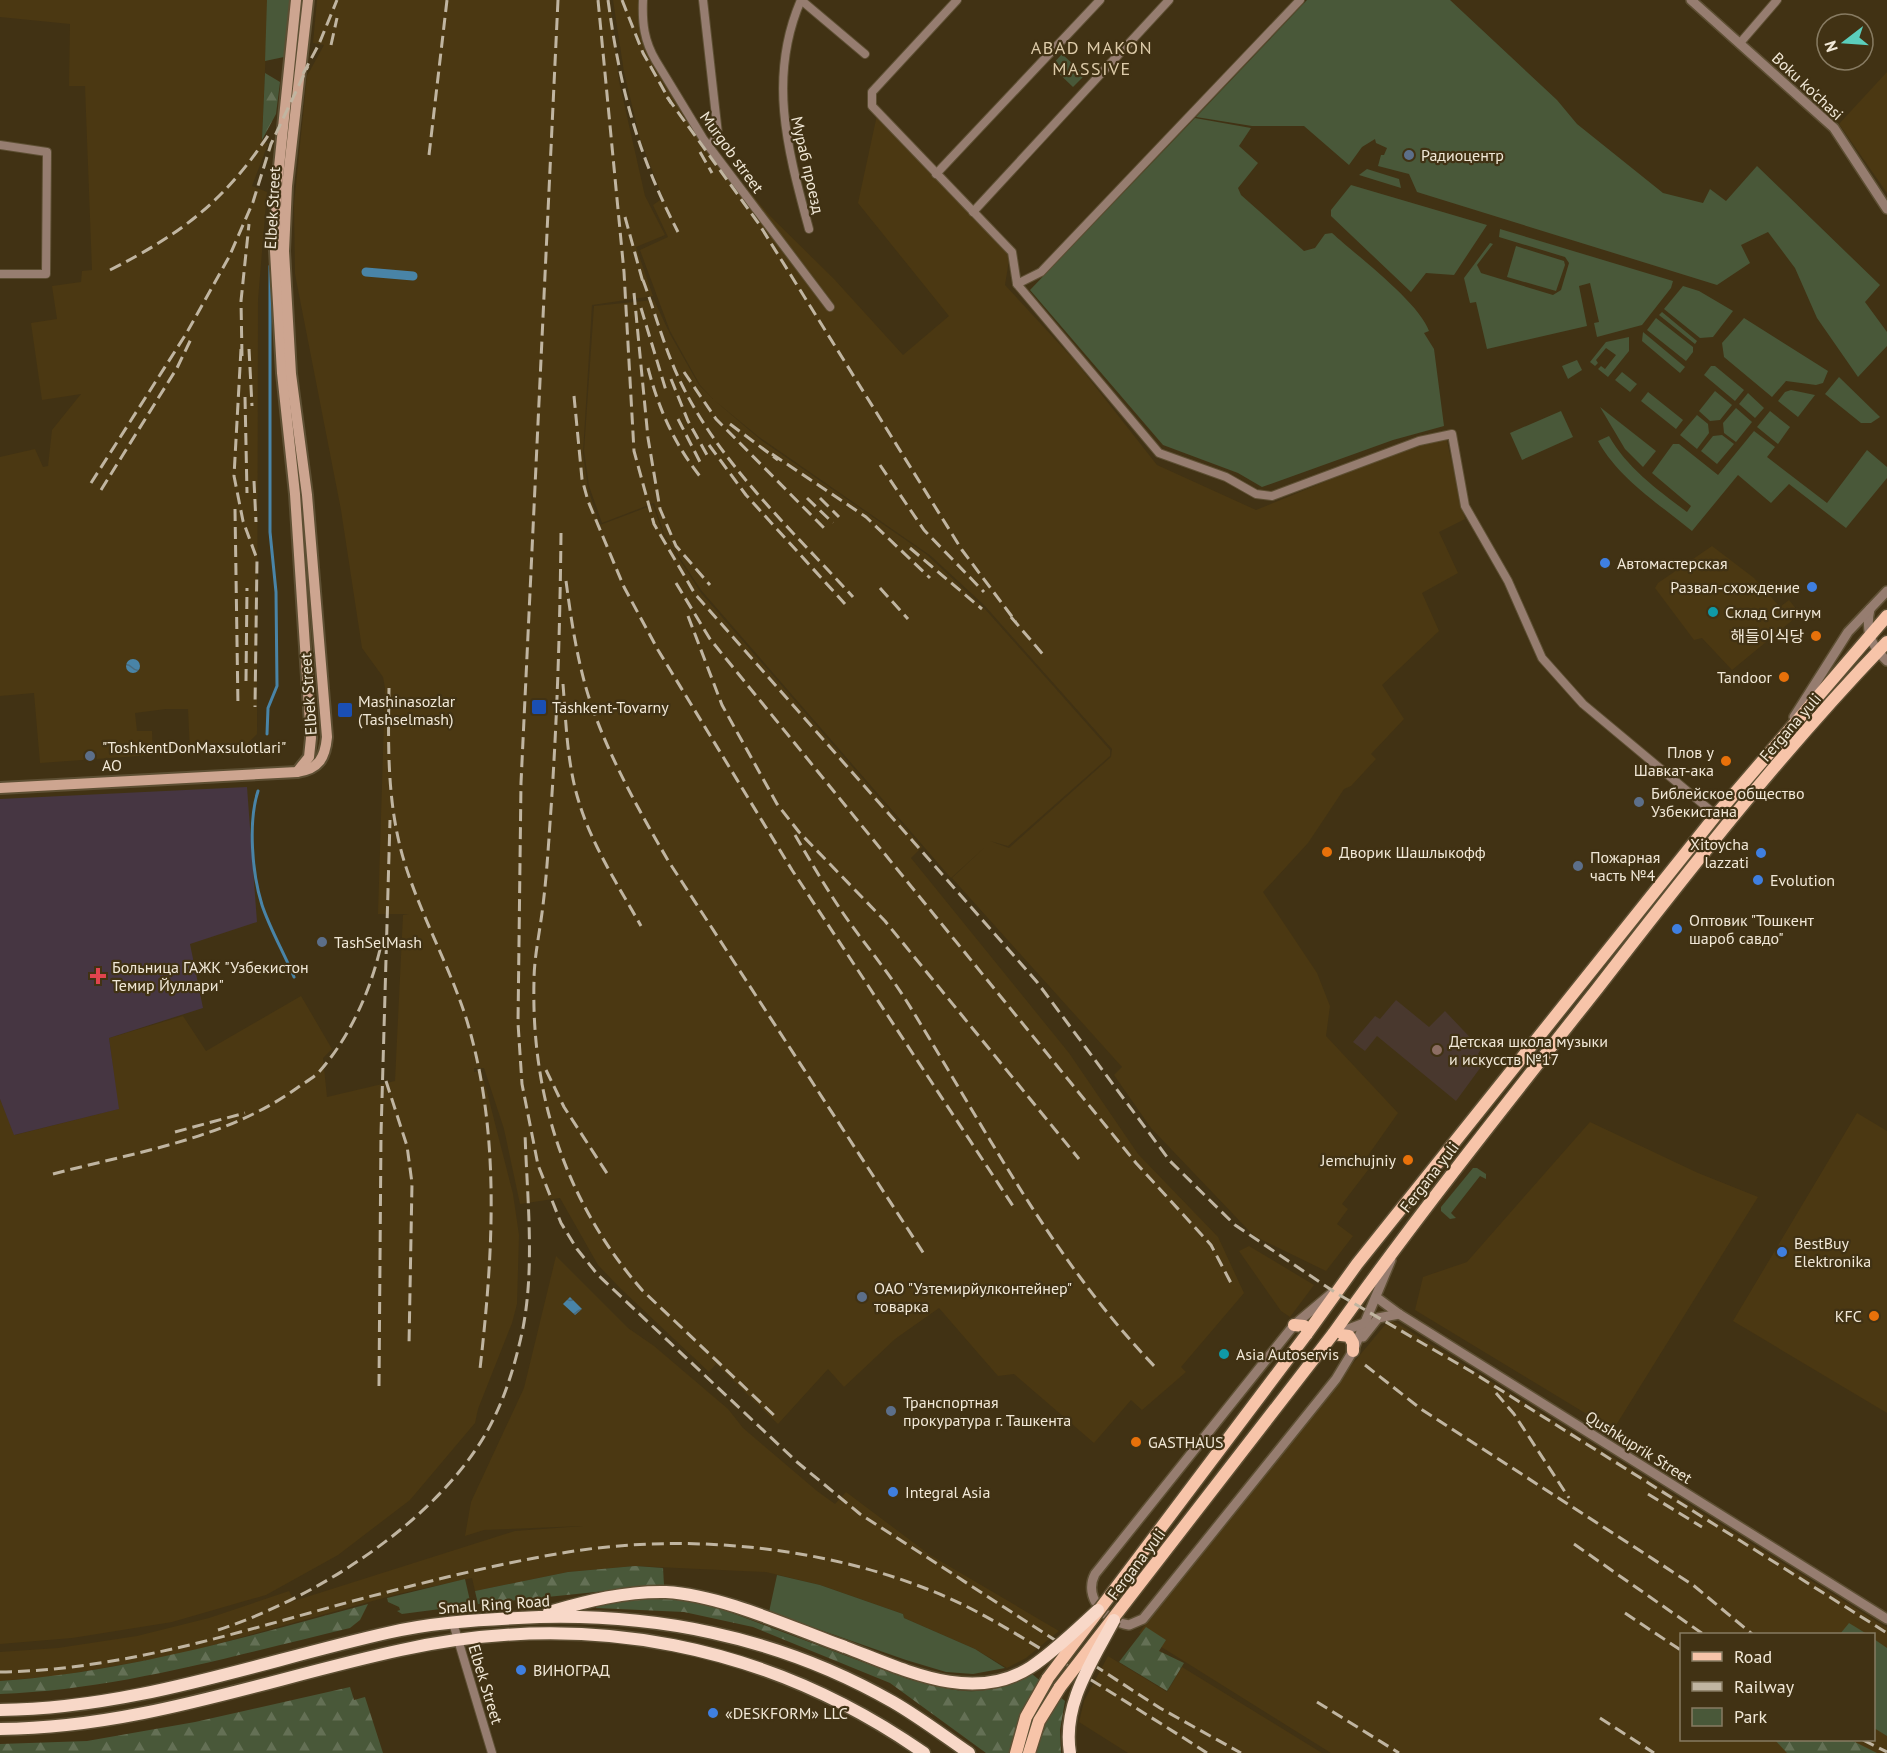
<svg xmlns="http://www.w3.org/2000/svg" width="1887" height="1753" viewBox="0 0 1887 1753" font-family="'PT Sans','Noto Sans KR',sans-serif">
<style>
.built{fill:#4b3812;fill-rule:evenodd}
.education{fill:#49382e}
.medical{fill:#463642}
.green{fill:#495839}
.forest{fill:url(#forest-firs)}
.water{fill:url(#water-waves)}
.lines{fill:none;stroke-linecap:round;stroke-linejoin:round}
.stream{stroke:#4984a7;stroke-width:3}
.canal{stroke:#4984a7;stroke-width:9}
.minor-casing{stroke:#5d4f33;stroke-width:10}
.tertiary-casing{stroke:#5d4f33;stroke-width:12}
.secondary-casing{stroke:#5d4f33;stroke-width:14}
.primary-casing{stroke:#5d4f33;stroke-width:15}
.trunk-casing{stroke:#5d4f33;stroke-width:15}
.minor{stroke:#967d70;stroke-width:8}
.tertiary{stroke:#967d70;stroke-width:9}
.secondary{stroke:#cda590;stroke-width:10}
.primary{stroke:#f7c4a9;stroke-width:12}
.trunk{stroke:#f8d8c8;stroke-width:12}
.rail{stroke:#c0b5a1;stroke-width:3;stroke-dasharray:12 6;stroke-linecap:butt}
.primary-bridge-casing{stroke:#5d4f33;stroke-width:15;stroke-linecap:butt}
.trunk-bridge-casing{stroke:#5d4f33;stroke-width:15;stroke-linecap:butt}
.primary-bridge{stroke:#f7c4a9;stroke-width:12}
.trunk-bridge{stroke:#f8d8c8;stroke-width:12}
.service-dot{fill:#5c6f8a;stroke:#413214;stroke-width:2}
.shop-dot{fill:#3f7fe0;stroke:#413214;stroke-width:2}
.culture-dot{fill:#0f9aa8;stroke:#413214;stroke-width:2}
.food-dot{fill:#e8710a;stroke:#413214;stroke-width:2}
.transit-dot{fill:#1a4fb4;stroke:#413214;stroke-width:2}
.health-dot{fill:#e0444e;stroke:#413214;stroke-width:2}
.education-dot{fill:#8d6e63;stroke:#413214;stroke-width:2}
.labels{text-anchor:middle;stroke-width:4.5;stroke-linejoin:round;paint-order:stroke}
.street-label{font-size:16px;fill:#f1e8d7;stroke:#413214}
.poi-label{font-size:16px;fill:#f1e8d7;stroke:#413214;text-anchor:start}
.neighbourhood-label{font-size:18px;letter-spacing:1.5px;fill:#deccaa;stroke:#413214}
</style>
<defs>
<pattern id="forest-firs" width="22" height="20" patternUnits="userSpaceOnUse" patternTransform="scale(1.5)"><rect width="22" height="20" fill="#495839"/><path d="M5 1l3.5 6h-7zM16 11l3.5 6h-7z" fill="#647055"/></pattern>
<pattern id="water-waves" width="16" height="10" patternUnits="userSpaceOnUse" patternTransform="scale(1.5)"><rect width="16" height="10" fill="#4984a7"/><path d="M0 5q4-4 8 0t8 0" fill="none" stroke="#496b7e"/></pattern>
</defs>
<rect width="100%" height="100%" fill="#413214"/>
<g class="built">
<path d="M 0,0 L 268,0 L 262,140 L 268,144 L 252,186 L 267,192 L 258,300 L 257,734 L 242,749 L 190,752 L 188,709 L 166,709 L 135,713 L 137,731 L 152,731 L 153,755 L 40,763 L 34,693 L 0,696 L 0,457 L 35,449 L 43,467 L 48,466 L 52,430 L 81,394 L 42,400 L 31,323 L 57,319 L 52,286 L 81,282 L 82,271 L 92,270 L 85,86 L 69,86 L 70,24 L 0,17 Z"/>
<path d="M 317,0 L 610,0 L 619,81 L 645,196 L 665,235 L 636,247 L 653,296 L 592,305 L 583,453 L 588,489 L 600,525 L 653,505 L 663,534 L 701,593 L 922,847 L 911,858 L 1069,1053 L 1138,1154 L 1218,1237 L 1244,1293 L 1181,1367 L 1186,1372 L 1142,1410 L 1131,1400 L 1094,1443 L 1014,1374 L 998,1376 L 939,1308 L 895,1339 L 844,1387 L 828,1369 L 778,1424 L 716,1364 L 709,1372 L 620,1288 L 598,1265 L 560,1198 L 520,1204 L 504,1129 L 484,1068 L 474,1068 L 474,1072 L 481,1071 L 487,1092 L 513,1194 L 519,1235 L 517,1304 L 512,1323 L 478,1409 L 475,1423 L 410,1500 L 338,1555 L 266,1595 L 172,1622 L 72,1638 L 0,1644 L 0,1099 L 15,1135 L 118,1109 L 109,1038 L 183,1016 L 206,1051 L 301,996 L 332,1049 L 323,1058 L 327,1097 L 395,1081 L 403,915 L 409,914 L 378,914 L 385,688 L 383,677 L 362,648 L 341,510 L 295,274 L 294,204 L 307,76 L 324,45 L 313,43 Z"/>
<path d="M 613,0 L 648,0 L 648,40 L 708,142 L 769,215 L 834,279 L 903,355 L 949,316 L 858,203 L 877,115 L 1010,254 L 1005,285 L 1076,362 L 1157,465 L 1256,510 L 1407,448 L 1446,437 L 1465,519 L 1439,532 L 1458,573 L 1422,593 L 1439,631 L 1382,685 L 1404,719 L 1371,754 L 1376,759 L 1351,786 L 1344,789 L 1308,843 L 1263,892 L 1317,973 L 1330,1006 L 1326,1036 L 1398,1113 L 1362,1164 L 1368,1170 L 1342,1204 L 1348,1209 L 1337,1224 L 1353,1236 L 1326,1271 L 1254,1236 L 1151,1128 L 1114,1075 L 1122,1067 L 952,878 L 985,847 L 951,878 L 701,590 L 664,534 L 654,503 L 602,523 L 589,486 L 584,451 L 594,306 L 654,300 L 670,334 L 699,385 L 713,399 L 700,385 L 670,331 L 640,250 L 668,237 L 653,205 L 663,198 L 640,139 L 624,72 ZM 714,400 L 759,437 L 931,556 L 985,606 L 1112,749 L 1111,757 L 1009,848 L 990,841 L 1008,846 L 1110,756 L 1110,750 L 984,608 L 926,554 L 761,440 Z"/>
<path d="M 1887,72 L 1887,193 L 1839,124 Z"/>
<path d="M 1712,546 L 1754,578 L 1780,607 L 1789,600 L 1800,614 L 1732,670 L 1702,638 L 1694,640 L 1655,588 L 1658,583 Z"/>
<path d="M 1857,1113 L 1887,1131 L 1887,1413 L 1733,1321 Z"/>
<path d="M 1590,1122 L 1698,1173 L 1758,1197 L 1613,1430 L 1415,1310 L 1423,1277 L 1467,1262 Z"/>
<path d="M 1249,1246 L 1314,1285 L 1290,1317 L 1281,1311 L 1239,1251 Z"/>
<path d="M 556,1256 L 628,1328 L 654,1346 L 728,1409 L 743,1428 L 817,1491 L 835,1504 L 846,1492 L 930,1555 L 1059,1631 L 1026,1658 L 1007,1668 L 975,1649 L 904,1618 L 903,1614 L 820,1585 L 766,1572 L 635,1566 L 568,1572 L 475,1591 L 472,1578 L 398,1594 L 177,1655 L 57,1676 L 0,1681 L 0,1652 L 58,1648 L 137,1636 L 209,1618 L 289,1591 L 294,1601 L 515,1531 L 583,1526 L 484,1530 L 465,1536 L 471,1502 L 524,1388 Z"/>
<path d="M 1390,1319 L 1887,1628 L 1887,1753 L 1331,1753 L 1139,1633 L 1215,1528 ZM 1682,1634 L 1874,1634 L 1874,1740 L 1682,1740 Z"/>
<path d="M 1108,1656 L 1167,1692 L 1182,1667 L 1322,1753 L 1128,1753 L 1079,1722 L 1084,1701 Z"/>
</g>
<path class="education" d="M 1396,1000 L 1429,1027 L 1445,1011 L 1481,1049 L 1478,1054 L 1486,1060 L 1456,1101 L 1377,1036 L 1365,1051 L 1353,1042 L 1375,1016 L 1380,1019 Z"/>
<path class="medical" d="M 247,787 L 257,922 L 190,944 L 203,1008 L 109,1038 L 119,1109 L 14,1135 L 0,1099 L 0,799 Z"/>
<g class="green">
<path d="M 267,0 L 291,0 L 284,57 L 265,61 Z"/>
<path d="M 1307,0 L 1450,0 L 1557,100 L 1577,124 L 1663,193 L 1703,203 L 1710,189 L 1726,201 L 1757,166 L 1880,285 L 1865,302 L 1887,332 L 1887,346 L 1858,377 L 1817,318 L 1795,268 L 1768,232 L 1741,245 L 1750,263 L 1717,285 L 1417,192 L 1409,174 L 1378,166 L 1381,155 L 1384,155 L 1387,148 L 1376,143 L 1375,139 L 1362,147 L 1349,165 L 1304,126 L 1252,126 L 1196,117 Z"/>
<path d="M 1062,54 L 1085,75 L 1073,87 L 1051,66 Z"/>
<path d="M 1195,118 L 1251,128 L 1239,146 L 1258,163 L 1238,188 L 1241,195 L 1304,251 L 1315,248 L 1325,234 L 1332,233 C 1356,255 1419,302 1429,331 L 1424,333 L 1434,349 L 1444,426 L 1393,440 L 1262,487 L 1238,473 L 1163,445 L 1030,290 Z"/>
<path d="M 1367,169 L 1399,179 L 1401,188 L 1359,175 Z"/>
<path d="M 1351,185 L 1487,225 L 1454,275 L 1426,273 L 1411,292 L 1331,216 L 1331,210 Z"/>
<path d="M 1500,229 L 1673,281 L 1671,288 L 1642,325 L 1597,337 L 1594,323 L 1599,322 L 1590,283 L 1579,286 L 1587,326 L 1487,349 L 1476,302 L 1470,303 L 1464,278 L 1490,243 L 1493,244 L 1477,265 L 1481,273 L 1553,295 L 1561,290 L 1569,263 L 1565,257 L 1499,237 Z"/>
<path d="M 1516,246 L 1564,261 L 1565,265 L 1556,291 L 1507,277 Z"/>
<path d="M 1683,286 L 1699,291 L 1733,311 L 1713,337 L 1700,338 L 1664,309 Z"/>
<path d="M 1662,312 L 1697,341 L 1695,344 L 1659,315 Z"/>
<path d="M 1656,318 L 1693,347 L 1693,352 L 1686,361 L 1647,330 Z"/>
<path d="M 1744,318 L 1828,371 L 1823,383 L 1816,385 L 1786,381 L 1772,397 L 1724,357 L 1722,343 Z"/>
<path d="M 1643,332 L 1685,367 L 1680,373 L 1642,341 Z"/>
<path d="M 1629,337 L 1629,351 L 1608,377 L 1598,369 L 1601,366 L 1605,369 L 1616,355 L 1606,348 L 1596,360 L 1598,363 L 1595,366 L 1590,362 L 1606,342 Z"/>
<path d="M 1577,360 L 1582,370 L 1568,379 L 1562,366 Z"/>
<path d="M 1711,366 L 1715,366 L 1744,390 L 1735,401 L 1704,375 Z"/>
<path d="M 1622,372 L 1637,384 L 1630,392 L 1615,380 Z"/>
<path d="M 1839,377 L 1880,417 L 1871,423 L 1861,423 L 1825,394 Z"/>
<path d="M 1791,390 L 1815,395 L 1798,417 L 1778,401 L 1785,392 Z"/>
<path d="M 1715,391 L 1732,405 L 1720,420 L 1710,421 L 1699,411 Z"/>
<path d="M 1648,392 L 1683,420 L 1676,429 L 1641,401 Z"/>
<path d="M 1748,393 L 1764,408 L 1755,418 L 1739,404 Z"/>
<path d="M 1600,407 L 1656,451 L 1643,467 L 1625,449 Z"/>
<path d="M 1736,408 L 1752,422 L 1736,442 L 1724,433 L 1723,423 Z"/>
<path d="M 1561,411 L 1573,437 L 1522,460 L 1510,433 Z"/>
<path d="M 1770,411 L 1790,427 L 1778,444 L 1757,427 Z"/>
<path d="M 1697,415 L 1708,424 L 1709,433 L 1697,449 L 1680,435 Z"/>
<path d="M 1754,431 L 1775,447 L 1767,457 L 1827,503 L 1867,450 L 1887,467 L 1887,478 L 1846,528 L 1789,484 L 1771,503 L 1738,475 L 1692,531 C 1658,503 1619,479 1598,441 L 1609,436 C 1627,468 1658,490 1687,512 L 1691,506 L 1652,473 L 1673,444 L 1679,444 L 1718,475 Z"/>
<path d="M 1722,435 L 1734,444 L 1717,464 L 1701,451 L 1713,436 Z"/>
<path d="M 1473,1168 L 1477,1168 L 1486,1174 L 1486,1179 L 1480,1176 L 1451,1213 L 1456,1218 L 1450,1219 L 1441,1211 L 1441,1207 Z"/>
<path d="M 777,1575 L 820,1585 L 903,1614 L 904,1618 L 975,1649 L 1005,1668 L 973,1674 L 946,1672 L 906,1660 L 769,1612 Z"/>
<path d="M 465,1579 L 471,1605 L 402,1614 L 397,1611 L 400,1610 L 399,1607 L 388,1602 L 387,1598 Z"/>
<path d="M 1849,1623 L 1867,1634 L 1840,1634 Z"/>
<path d="M 1874,1639 L 1887,1648 L 1887,1736 L 1874,1728 Z"/>
</g>
<g class="forest">
<path d="M 265,73 L 280,82 L 276,114 L 262,140 Z"/>
<path d="M 635,1566 L 663,1568 L 664,1585 L 478,1604 L 475,1591 L 568,1572 Z"/>
<path d="M 656,1598 L 680,1598 L 711,1605 L 908,1679 C 961,1693 981,1699 1032,1674 L 1065,1701 L 1060,1730 L 1061,1753 L 986,1753 L 890,1683 L 753,1627 L 684,1612 L 596,1608 L 596,1603 Z"/>
<path d="M 368,1604 L 360,1620 L 350,1628 C 236,1655 118,1690 0,1694 L 0,1681 C 126,1672 246,1637 368,1604 Z"/>
<path d="M 1146,1627 L 1166,1640 L 1159,1651 L 1184,1663 L 1167,1691 L 1119,1662 Z"/>
<path d="M 350,1687 L 354,1700 L 365,1697 L 383,1753 L 0,1753 L 0,1744 L 87,1741 L 195,1722 Z"/>
<path d="M 1775,1740 L 1851,1740 L 1877,1753 L 1787,1753 Z"/>
</g>
<g class="water">
<circle cx="133" cy="666" r="7"/>
<path d="M 570,1297 L 582,1309 L 575,1315 L 563,1304 Z"/>
</g>
<g class="lines">
<g class="stream">
<path d="M 267,734 L 268,708 L 277,686 L 276,592 L 270,532 L 270,266"/>
<path d="M 258,791 C 248,822 252,873 262,905 C 270,929 284,953 294,977"/>
</g>
<path class="canal" d="M 366,272 L 413,276"/>
<g class="minor-casing">
<g id="minor">
<path d="M 643,0 C 642,23 644,41 656,61 L 704,140 L 830,307"/>
<path d="M 703,0 L 718,134 L 712,143"/>
<path d="M 801,0 C 767,78 788,151 809,229"/>
<path d="M 801,0 L 865,54"/>
<path d="M 957,0 L 872,92 L 872,106 L 1012,252 L 1017,284 L 1159,453 L 1226,477 L 1256,494 L 1272,496 L 1419,441 L 1452,434 L 1465,506 L 1508,581 L 1542,658 L 1583,704 L 1716,815"/>
<path d="M 1740,43 L 1777,0"/>
<path d="M 0,145 L 47,152 L 46,274 L 0,274"/>
<path d="M 936,174 L 1100,0"/>
<path d="M 973,212 L 1169,0"/>
<path d="M 1017,284 L 1041,272 L 1300,0"/>
<path d="M 453,1623 L 492,1753"/>
</g>
</g>
<g class="tertiary-casing">
<g id="tertiary">
<path d="M 1691,0 L 1834,128 L 1887,209"/>
<path d="M 1870,609 C 1865,631 1871,646 1887,661"/>
<path d="M 1794,717 L 1848,632 L 1887,591"/>
<path d="M 1332,1293 L 1294,1325 L 1095,1574 C 1083,1597 1105,1621 1129,1625 L 1143,1619 L 1336,1379 L 1353,1351 L 1391,1260"/>
<path d="M 1376,1297 L 1399,1314 L 1887,1619"/>
<path d="M 1335,1334 L 1367,1322"/>
<path d="M 1363,1337 L 1378,1318 L 1399,1314"/>
</g>
</g>
<g class="secondary-casing">
<g id="secondary">
<path d="M 296,0 L 277,187 L 275,251 L 282,373 L 295,494 L 311,738 L 309,757 L 297,772"/>
<path d="M 0,788 L 297,772 C 319,769 325,758 327,737 L 307,495 L 291,374 L 284,251 L 287,186 L 308,0"/>
</g>
</g>
<g class="primary-casing">
<g id="primary">
<path d="M 1294,1325 L 1304,1326 L 1306,1335"/>
<path d="M 1333,1334 C 1417,1216 1507,1103 1597,989 C 1689,870 1783,750 1887,642"/>
<path d="M 1333,1334 L 1349,1336 L 1353,1343 L 1353,1351"/>
<path d="M 1306,1335 L 1357,1264 L 1716,815 L 1887,616"/>
<path d="M 1016,1753 L 1026,1717 L 1048,1678"/>
<path d="M 1029,1753 L 1039,1721 L 1060,1687"/>
</g>
</g>
<g class="trunk-casing">
<g id="trunk">
<path d="M 549,1612 C 587,1601 626,1591 666,1592 C 722,1595 792,1628 845,1647"/>
<path d="M 0,1710 C 133,1709 259,1662 387,1633 C 430,1623 474,1620 518,1618 C 649,1611 778,1636 893,1702 C 919,1717 944,1736 969,1753"/>
<path d="M 0,1729 C 139,1728 267,1679 401,1650 C 587,1609 768,1644 924,1753"/>
</g>
</g>
<use href="#minor" class="minor"/>
<use href="#tertiary" class="tertiary"/>
<use href="#secondary" class="secondary"/>
<use href="#primary" class="primary"/>
<use href="#trunk" class="trunk"/>
<g class="rail">
<path d="M 558,0 L 521,783 L 518,1023 L 522,1084 L 538,1165 L 561,1223 L 577,1249 L 598,1275 L 797,1462 L 860,1514 L 1160,1708 L 1241,1753"/>
<path d="M 598,0 L 624,272 L 634,451 L 654,524 L 695,594 L 1037,982 L 1170,1161 L 1235,1225 L 1336,1293 L 1472,1372 L 1887,1633"/>
<path d="M 608,0 C 620,88 637,153 678,232"/>
<path d="M 622,0 L 643,53 L 671,103"/>
<path d="M 331,45 L 337,18"/>
<path d="M 303,74 L 319,44 L 337,0"/>
<path d="M 667,97 L 759,224 L 962,550 L 1016,622"/>
<path d="M 700,152 L 712,173"/>
<path d="M 429,155 L 447,0"/>
<path d="M 625,217 L 644,286"/>
<path d="M 110,270 C 183,233 226,200 271,131"/>
<path d="M 643,280 C 656,315 666,354 683,387 C 723,467 793,531 853,597"/>
<path d="M 634,293 L 648,438 L 660,509 L 676,546 L 710,585"/>
<path d="M 641,308 L 667,394"/>
<path d="M 241,349 L 234,476 L 243,521 L 257,559 L 255,707"/>
<path d="M 249,349 L 252,406"/>
<path d="M 242,356 L 241,301 L 249,224"/>
<path d="M 648,368 C 659,410 675,446 703,480"/>
<path d="M 684,372 L 716,419 L 826,530"/>
<path d="M 671,379 L 688,421 L 707,455"/>
<path d="M 574,396 L 582,479 L 588,501 L 624,587 L 658,650 L 792,870 L 1015,1209"/>
<path d="M 245,397 L 247,493"/>
<path d="M 678,419 L 700,462"/>
<path d="M 730,424 L 778,460"/>
<path d="M 709,445 L 746,495 L 845,604"/>
<path d="M 772,454 L 866,517 L 930,578"/>
<path d="M 880,465 L 924,530 L 984,592"/>
<path d="M 254,481 L 256,522"/>
<path d="M 91,483 L 186,334 L 229,257 L 253,202 L 271,144 L 308,66"/>
<path d="M 101,490 L 177,368 L 191,339"/>
<path d="M 807,498 L 833,523"/>
<path d="M 820,498 L 839,517"/>
<path d="M 235,509 L 238,707"/>
<path d="M 561,533 C 560,629 557,727 550,823 C 548,853 546,883 542,913 C 539,936 534,959 534,981 C 531,1096 566,1203 642,1290 L 778,1419"/>
<path d="M 910,548 L 982,609"/>
<path d="M 566,581 C 572,626 579,673 595,715 C 614,766 642,816 669,862 L 926,1257"/>
<path d="M 676,583 L 710,639 L 1136,1163 L 1211,1245 L 1231,1283"/>
<path d="M 880,588 L 908,619"/>
<path d="M 688,616 L 722,705 L 777,804 L 799,832 L 885,921 L 1079,1159"/>
<path d="M 1011,617 L 1046,658"/>
<path d="M 246,681 L 247,588"/>
<path d="M 563,684 C 566,722 567,762 578,799 C 591,844 618,885 641,926"/>
<path d="M 389,688 C 388,747 387,807 405,864 C 422,918 450,967 467,1021 C 501,1134 493,1254 480,1369"/>
<path d="M 795,835 C 811,862 827,890 845,916 C 866,946 890,974 909,1005 C 986,1130 1055,1264 1158,1370"/>
<path d="M 546,1070 L 564,1107 L 610,1178"/>
<path d="M 386,1081 L 407,1146 L 412,1183 L 409,1345"/>
<path d="M 175,1132 L 245,1113"/>
<path d="M 53,1174 C 136,1152 226,1139 297,1088 C 304,1083 313,1078 319,1072 C 350,1037 371,990 381,945"/>
<path d="M 1365,1365 L 1421,1409 L 1693,1585 L 1752,1634"/>
<path d="M 379,1386 L 381,1134 L 390,820"/>
<path d="M 1496,1393 L 1514,1414 L 1569,1498"/>
<path d="M 1648,1494 L 1702,1527"/>
<path d="M 1574,1544 L 1703,1634"/>
<path d="M 1625,1613 L 1682,1651"/>
<path d="M 218,1630 C 315,1598 432,1525 485,1435 C 504,1402 515,1366 523,1328 C 535,1265 527,1197 525,1133"/>
<path d="M 0,1672 C 127,1670 247,1629 368,1597 C 434,1580 501,1563 568,1552 C 687,1533 821,1546 932,1591 C 978,1609 1019,1636 1061,1661 C 1110,1692 1159,1722 1207,1753"/>
<path d="M 1317,1702 L 1399,1753"/>
<path d="M 1600,1718 L 1654,1753"/>
<path d="M 1863,1740 L 1887,1752"/>
</g>
<g class="primary-bridge-casing">
<g id="primary-bridge">
<path d="M 1048,1678 L 1306,1335"/>
<path d="M 1060,1687 L 1333,1334"/>
</g>
</g>
<g class="trunk-bridge-casing">
<g id="trunk-bridge">
<path d="M 845,1647 C 903,1669 972,1705 1031,1667 C 1055,1651 1077,1629 1098,1610"/>
<path d="M 1070,1753 C 1062,1704 1092,1662 1114,1620"/>
</g>
</g>
<use href="#primary-bridge" class="primary-bridge"/>
<use href="#trunk-bridge" class="trunk-bridge"/>
</g>
<g class="service-dot">
<circle cx="1409" cy="155" r="6"/>
<circle cx="90" cy="756" r="6"/>
<circle cx="1639" cy="802" r="6"/>
<circle cx="1578" cy="866" r="6"/>
<circle cx="322" cy="942" r="6"/>
<circle cx="862" cy="1297" r="6"/>
<circle cx="891" cy="1411" r="6"/>
</g>
<g class="shop-dot">
<circle cx="1605" cy="563" r="6"/>
<circle cx="1812" cy="587" r="6"/>
<circle cx="1761" cy="853" r="6"/>
<circle cx="1758" cy="880" r="6"/>
<circle cx="1677" cy="929" r="6"/>
<circle cx="1782" cy="1252" r="6"/>
<circle cx="893" cy="1492" r="6"/>
<circle cx="521" cy="1670" r="6"/>
<circle cx="713" cy="1713" r="6"/>
</g>
<g class="culture-dot">
<circle cx="1713" cy="612" r="6"/>
<circle cx="1224" cy="1354" r="6"/>
</g>
<g class="food-dot">
<circle cx="1816" cy="636" r="6"/>
<circle cx="1784" cy="677" r="6"/>
<circle cx="1726" cy="761" r="6"/>
<circle cx="1327" cy="852" r="6"/>
<circle cx="1408" cy="1160" r="6"/>
<circle cx="1874" cy="1316" r="6"/>
<circle cx="1136" cy="1442" r="6"/>
</g>
<g class="transit-dot">
<rect x="531" y="699" width="16" height="16" rx="3"/>
<rect x="337" y="702" width="16" height="16" rx="3"/>
</g>
<path class="health-dot" d="M95 967h6v6h6v6h-6v6h-6v-6h-6v-6h6z"/>
<circle class="education-dot" cx="1437" cy="1050" r="6"/>
<g class="labels">
<g class="street-label">
<text transform="translate(1808 86) rotate(43)" y="6">Boku ko'chasi</text>
<text transform="translate(732 152) rotate(54)" y="6">Murgob street</text>
<text transform="translate(808 165) rotate(77)" y="6">Мураб проезд</text>
<text transform="translate(272 208) rotate(-87)" y="6">Elbek Street</text>
<text transform="translate(308 694) rotate(-94)" y="6">Elbek Street</text>
<text transform="translate(1790 727) rotate(-49)" y="6">Fergana yuli</text>
<text transform="translate(1429 1177) rotate(-52)" y="6">Fergana yuli</text>
<text transform="translate(1639 1447) rotate(32)" y="6">Qushkuprik Street</text>
<text transform="translate(1136 1564) rotate(-53)" y="6">Fergana yuli</text>
<text transform="translate(494 1604) rotate(-4)" y="6">Small Ring Road</text>
<text transform="translate(486 1684) rotate(73)" y="6">Elbek Street</text>
</g>
<g class="poi-label">
<text x="1421" y="161">Радиоцентр</text>
<text x="1617" y="569">Автомастерская</text>
<text x="1800" y="593" text-anchor="end">Развал-схождение</text>
<text x="1725" y="618">Склад Сигнум</text>
<text x="1804" y="642" text-anchor="end">해들이식당</text>
<text x="1772" y="683" text-anchor="end">Tandoor</text>
<text x="358" y="707">Mashinasozlar<tspan x="358" dy="18">(Tashselmash)</tspan></text>
<text x="552" y="713">Tashkent-Tovarny</text>
<text x="102" y="753">"ToshkentDonMaxsulotlari"<tspan x="102" dy="18">AO</tspan></text>
<text x="1714" y="758" text-anchor="end">Плов у<tspan x="1714" dy="18">Шавкат-ака</tspan></text>
<text x="1651" y="799">Библейское общество<tspan x="1651" dy="18">Узбекистана</tspan></text>
<text x="1749" y="850" text-anchor="end">Xitoycha<tspan x="1749" dy="18">lazzati</tspan></text>
<text x="1339" y="858">Дворик Шашлыкофф</text>
<text x="1590" y="863">Пожарная<tspan x="1590" dy="18">часть №4</tspan></text>
<text x="1770" y="886">Evolution</text>
<text x="1689" y="926">Оптовик "Тошкент<tspan x="1689" dy="18">шароб савдо"</tspan></text>
<text x="334" y="948">TashSelМash</text>
<text x="112" y="973">Больница ГАЖК "Узбекистон<tspan x="112" dy="18">Темир Йуллари"</tspan></text>
<text x="1449" y="1047">Детская школа музыки<tspan x="1449" dy="18">и искусств №17</tspan></text>
<text x="1396" y="1166" text-anchor="end">Jemchujniy</text>
<text x="1794" y="1249">BestBuy<tspan x="1794" dy="18">Elektronika</tspan></text>
<text x="874" y="1294">ОАО "Узтемирйулконтейнер"<tspan x="874" dy="18">товарка</tspan></text>
<text x="1862" y="1322" text-anchor="end">KFC</text>
<text x="1236" y="1360">Asia Autoservis</text>
<text x="903" y="1408">Транспортная<tspan x="903" dy="18">прокуратура г. Ташкента</tspan></text>
<text x="1148" y="1448">GASTHAUS</text>
<text x="905" y="1498">Integral Asia</text>
<text x="533" y="1676">ВИНОГРАД</text>
<text x="725" y="1719">«DESKFORM» LLC</text>
</g>
<g class="neighbourhood-label">
<text x="1092" y="54">ABAD MAKON<tspan x="1092" dy="21">MASSIVE</tspan></text>
</g>
</g>
<rect x="1680" y="1633" width="195" height="108" fill="#413214" stroke="#877b62" stroke-width="1.5"/>
<rect x="1692" y="1652" width="30" height="9" fill="#f7c4a9" stroke="#877b62" stroke-width="1.5"/>
<text x="1734" y="1663" font-size="18" fill="#f1e8d7">Road</text>
<rect x="1692" y="1682" width="30" height="9" fill="#c0b5a1" stroke="#877b62" stroke-width="1.5"/>
<text x="1734" y="1693" font-size="18" fill="#f1e8d7">Railway</text>
<rect x="1692" y="1708" width="30" height="18" fill="#495839" stroke="#877b62" stroke-width="1.5"/>
<text x="1734" y="1723" font-size="18" fill="#f1e8d7">Park</text>
<g transform="translate(1845 42) rotate(253)"><circle r="28" fill="#413214" stroke="#877b62" stroke-width="1.5"/>
<path d="M0-4.5L10 22L0 15L-10 22Z" fill="#5bcebc"/>
<text y="-9" font-size="16" font-weight="bold" text-anchor="middle" fill="#f1e8d7">N</text>
</g>
</svg>
